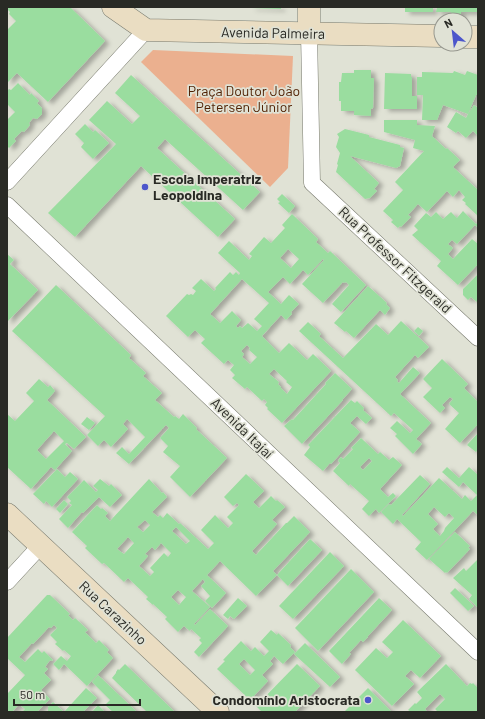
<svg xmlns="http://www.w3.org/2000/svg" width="485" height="719" viewBox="0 0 485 719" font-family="Barlow,sans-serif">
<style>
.green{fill:#ebb08f}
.building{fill:#9add9f;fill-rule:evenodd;filter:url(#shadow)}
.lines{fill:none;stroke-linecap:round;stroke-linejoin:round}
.street-casing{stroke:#787a6e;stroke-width:17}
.secondary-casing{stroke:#787a6e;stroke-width:23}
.street{stroke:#fff;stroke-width:16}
.secondary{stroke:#eaddc2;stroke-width:22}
.poi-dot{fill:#4c56cb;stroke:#e0e2d5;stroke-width:1.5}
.labels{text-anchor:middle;stroke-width:3.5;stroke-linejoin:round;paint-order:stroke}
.street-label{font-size:14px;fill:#292a25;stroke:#e0e2d5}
.park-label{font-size:14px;fill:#4f1f00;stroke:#e0e2d5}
.poi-label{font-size:14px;font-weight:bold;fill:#292a25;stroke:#e0e2d5;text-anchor:start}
</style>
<defs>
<filter id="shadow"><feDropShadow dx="4.5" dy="2.5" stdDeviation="2" flood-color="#0004"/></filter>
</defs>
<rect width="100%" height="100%" fill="#e0e2d5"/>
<path class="green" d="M 153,50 L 293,56 L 288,168 L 270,187 L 141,62 Z"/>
<g class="building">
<path d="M 7,7 L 70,7 L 105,41 L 48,102 L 17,73 L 7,83 L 7,30 L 16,21 L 9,14 L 10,12 L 7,9 Z"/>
<path d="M 251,7 L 281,7 L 281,9 L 251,8 Z"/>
<rect x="405" y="7" width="28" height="5"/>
<path d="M 437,7 L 478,7 L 478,12 L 461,12 L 461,20 L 451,20 L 451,12 L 436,12 Z"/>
<path d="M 354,70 L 371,70 L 371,78 L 374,78 L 373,108 L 371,109 L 371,116 L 354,115 L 354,111 L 341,111 L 341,101 L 339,101 L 339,82 L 341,82 L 342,73 L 354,73 Z"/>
<path d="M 454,71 L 465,75 L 467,71 L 478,75 L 478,95 L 476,95 L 468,114 L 474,105 L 478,108 L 478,133 L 477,135 L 473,131 L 466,138 L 458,131 L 456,133 L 447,127 L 456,112 L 466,118 L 468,114 L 443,105 L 437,120 L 422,120 L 423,95 L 417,95 L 417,77 L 422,77 L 422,72 L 453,73 Z"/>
<path d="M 385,73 L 411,74 L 411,77 L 412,77 L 412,96 L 417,96 L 417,109 L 384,109 Z"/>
<path d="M 131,75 L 260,192 L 243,210 L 165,139 L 157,148 L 235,219 L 218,237 L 141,166 L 75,237 L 48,213 L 116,144 L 89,120 L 107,101 L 132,124 L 140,116 L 115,93 Z"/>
<path d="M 18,83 L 30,95 L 31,93 L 39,101 L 37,103 L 42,108 L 42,114 L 37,119 L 33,118 L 29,123 L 30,125 L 24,132 L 22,131 L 14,139 L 16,141 L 9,148 L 7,146 L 7,120 L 15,112 L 7,104 L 7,91 L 9,89 L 11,90 Z"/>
<path d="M 384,120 L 417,120 L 417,125 L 435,126 L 432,136 L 446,149 L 447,148 L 460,160 L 453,167 L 478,190 L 478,216 L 465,204 L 466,203 L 462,200 L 465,197 L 459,190 L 453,197 L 447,191 L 427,212 L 418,204 L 408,215 L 411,217 L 401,227 L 400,226 L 398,228 L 391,222 L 393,220 L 383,211 L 403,190 L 395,182 L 424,151 L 413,148 L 415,140 L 384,132 Z"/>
<path d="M 85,124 L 93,132 L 95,130 L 109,143 L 93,159 L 81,147 L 84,143 L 75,134 Z"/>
<path d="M 345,129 L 369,135 L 369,137 L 400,145 L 400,147 L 404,148 L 400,166 L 396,168 L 350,156 L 379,183 L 374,189 L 377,191 L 370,198 L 365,199 L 336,172 L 338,165 L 337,164 L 340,153 L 336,147 L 339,137 L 337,134 Z"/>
<path d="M 282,194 L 295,206 L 289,213 L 278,203 L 280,202 L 277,199 Z"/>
<path d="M 463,211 L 476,224 L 478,222 L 478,228 L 475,225 L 457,244 L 452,240 L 448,244 L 453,248 L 448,254 L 453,259 L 472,239 L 478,244 L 478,264 L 458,285 L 437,266 L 441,261 L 412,235 L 418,230 L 414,226 L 426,213 L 431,217 L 436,212 L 443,219 L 451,212 L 457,218 Z"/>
<path d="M 292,214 L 318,239 L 316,242 L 328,253 L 330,251 L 366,285 L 341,312 L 332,304 L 349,285 L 346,282 L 344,283 L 343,282 L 323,303 L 302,284 L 324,260 L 323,259 L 308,275 L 303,270 L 290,284 L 283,277 L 268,292 L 281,304 L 289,295 L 299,304 L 291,312 L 292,314 L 286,320 L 281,315 L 262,336 L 279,353 L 289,343 L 307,360 L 313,354 L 331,371 L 282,423 L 267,409 L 268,408 L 265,405 L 267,402 L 264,399 L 262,401 L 247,387 L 245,389 L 232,378 L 235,375 L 230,370 L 234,365 L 228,360 L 224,364 L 201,343 L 205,339 L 195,330 L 188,337 L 166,316 L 187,294 L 189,295 L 191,294 L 193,295 L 196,291 L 192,288 L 201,279 L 214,291 L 216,289 L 215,288 L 230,272 L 233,275 L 236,272 L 239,275 L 240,273 L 218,253 L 229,241 L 249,260 L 252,256 L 249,254 L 264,237 L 271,243 L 285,228 L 282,225 ZM 288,249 L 299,259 L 291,268 L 280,258 ZM 242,279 L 269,303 L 254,319 L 262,326 L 257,331 L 248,323 L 242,328 L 240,326 L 238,328 L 236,326 L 241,320 L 232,311 L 220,323 L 210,314 ZM 247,345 L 250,348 L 249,350 L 257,357 L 250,364 L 242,357 L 244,354 L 241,351 ZM 274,369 L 287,381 L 286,382 L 292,387 L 287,394 L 281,388 L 281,387 L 278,384 L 279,382 L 269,374 Z"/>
<path d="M 7,254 L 14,260 L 10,264 L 38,290 L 7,322 Z"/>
<path d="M 478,274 L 478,301 L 477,302 L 471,297 L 468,300 L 463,295 L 463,289 Z"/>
<path d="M 56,285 L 131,355 L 129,358 L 146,373 L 143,376 L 162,393 L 155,400 L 174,417 L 175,416 L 179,419 L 183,414 L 197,428 L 196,429 L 227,458 L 190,497 L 170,477 L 180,466 L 163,452 L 168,446 L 160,438 L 169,428 L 166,425 L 129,464 L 116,453 L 122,447 L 129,454 L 145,437 L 127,419 L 123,424 L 128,429 L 111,447 L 104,440 L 98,446 L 87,435 L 105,416 L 12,331 Z"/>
<path d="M 368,286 L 387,303 L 386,304 L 390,308 L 385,315 L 380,310 L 354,338 L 346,331 L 345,332 L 334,323 Z"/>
<path d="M 401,321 L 429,347 L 418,358 L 415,355 L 395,377 L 398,380 L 397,381 L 399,383 L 413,367 L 420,373 L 400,394 L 431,423 L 416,439 L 422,444 L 413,454 L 395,436 L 397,434 L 390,428 L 397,421 L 410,433 L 413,430 L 394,413 L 391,416 L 299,331 L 308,322 L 321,334 L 319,336 L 343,358 L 376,324 L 388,335 Z"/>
<path d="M 418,327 L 423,331 L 419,336 L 414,331 Z"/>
<path d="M 442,359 L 468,384 L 464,388 L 478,402 L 478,424 L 460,443 L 445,429 L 459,413 L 449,404 L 453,399 L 450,397 L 442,405 L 445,408 L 440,413 L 423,397 L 432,388 L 423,379 Z"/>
<path d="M 335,373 L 352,389 L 342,400 L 343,400 L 302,444 L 284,426 L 292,419 L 293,420 L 326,384 L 325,383 Z"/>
<path d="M 39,379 L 48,387 L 50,385 L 55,391 L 47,400 L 86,437 L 74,449 L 67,443 L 65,444 L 72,451 L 55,470 L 51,467 L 31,489 L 7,467 L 7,414 L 15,421 L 34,401 L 26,393 ZM 54,431 L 64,441 L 46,459 L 37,450 Z"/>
<path d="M 351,400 L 355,403 L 357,401 L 364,408 L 363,410 L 372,418 L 366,424 L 357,416 L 350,423 L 360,432 L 331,464 L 330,463 L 323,471 L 304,455 L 310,447 L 308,445 Z"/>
<path d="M 87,417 L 95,423 L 89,430 L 81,424 Z"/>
<path d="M 478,433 L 478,450 L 476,452 L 467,445 Z"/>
<path d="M 361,438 L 378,454 L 380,452 L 389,460 L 393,457 L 402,465 L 380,489 L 388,497 L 393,493 L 396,496 L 379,513 L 376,509 L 369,516 L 362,509 L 369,501 L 350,484 L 349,486 L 333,471 L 340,463 L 338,461 L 341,457 L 343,459 L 353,449 L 351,448 ZM 369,458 L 372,461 L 363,470 L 360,467 Z"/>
<path d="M 447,467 L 459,478 L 469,467 L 478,475 L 478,515 L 473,511 L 427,560 L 415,549 L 421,542 L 397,519 L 393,524 L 381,512 L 389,504 L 391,505 L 420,475 L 430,484 L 402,515 L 403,516 L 439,478 L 462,499 L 465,495 L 471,501 L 477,495 L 463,482 L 459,487 L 442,472 ZM 434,507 L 445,517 L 449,513 L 454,518 L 445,528 L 444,531 L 440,536 L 433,529 L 438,524 L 428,514 Z"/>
<path d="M 57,469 L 65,477 L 70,472 L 78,479 L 52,507 L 46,501 L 44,504 L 33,494 Z"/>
<path d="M 246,474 L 264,491 L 253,502 L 259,508 L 271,496 L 276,501 L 277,500 L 285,507 L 272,520 L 277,524 L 252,551 L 256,555 L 286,523 L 287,523 L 294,516 L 310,532 L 273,571 L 277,575 L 310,539 L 322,550 L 288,586 L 277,575 L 256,596 L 220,561 L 207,575 L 226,593 L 212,608 L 205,601 L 210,596 L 201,586 L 205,582 L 203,579 L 192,591 L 210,607 L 194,624 L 195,625 L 210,609 L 228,626 L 199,657 L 194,652 L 202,643 L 199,640 L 201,638 L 191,629 L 190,631 L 184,626 L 178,632 L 165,619 L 167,617 L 153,604 L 153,605 L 146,599 L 148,597 L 128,578 L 124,582 L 104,563 L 102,564 L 85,548 L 87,546 L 72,532 L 97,505 L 101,509 L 102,508 L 108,513 L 105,516 L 110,521 L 149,479 L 162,493 L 163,492 L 167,497 L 152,512 L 158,517 L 160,515 L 163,518 L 167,513 L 179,524 L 180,523 L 208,549 L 214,543 L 201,530 L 215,515 L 228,528 L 233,523 L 227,517 L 239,505 L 237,503 L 233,506 L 224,497 ZM 145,520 L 150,525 L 143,532 L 137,527 ZM 176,527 L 190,541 L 186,544 L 172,531 ZM 128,537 L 134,543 L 124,554 L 117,549 ZM 161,543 L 171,553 L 168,557 L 164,553 L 150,568 L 154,572 L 150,576 L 139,566 L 148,556 L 145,554 L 152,547 L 155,550 ZM 178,590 L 186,597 L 179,605 L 171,597 Z"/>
<path d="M 100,479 L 109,486 L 111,484 L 122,495 L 110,507 L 99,497 L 83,513 L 82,512 L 68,528 L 59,519 L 72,505 L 69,503 L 71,501 L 67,497 L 84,480 L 96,492 L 98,490 L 93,486 Z"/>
<path d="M 64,500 L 68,504 L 60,513 L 56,509 Z"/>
<path d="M 455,532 L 470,546 L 468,548 L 470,549 L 447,573 L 446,572 L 445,573 L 429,559 Z"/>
<path d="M 330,552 L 344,566 L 293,619 L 279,606 Z"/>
<path d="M 478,559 L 478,608 L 469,599 L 472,595 L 453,578 L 464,568 L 466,571 Z"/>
<path d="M 351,569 L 374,592 L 318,651 L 295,628 Z"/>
<path d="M 455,588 L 474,606 L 468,611 L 450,593 Z"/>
<path d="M 47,595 L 50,595 L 70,614 L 68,615 L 73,620 L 75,618 L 88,630 L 85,632 L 96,643 L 99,640 L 109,650 L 107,652 L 113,658 L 87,686 L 64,664 L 59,670 L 53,664 L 61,656 L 67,661 L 71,656 L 64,650 L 63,651 L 55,644 L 57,642 L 50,635 L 57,628 L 54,625 L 51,628 L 49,627 L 33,644 L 32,643 L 19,657 L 25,662 L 38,649 L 42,653 L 44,651 L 53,660 L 51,661 L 50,660 L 45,667 L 48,669 L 44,673 L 51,680 L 41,690 L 50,699 L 38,711 L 39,712 L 22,712 L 25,709 L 19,704 L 12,712 L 7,712 L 7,692 L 8,693 L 25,675 L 7,658 L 7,638 Z"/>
<path d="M 238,598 L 247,606 L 234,619 L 230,616 L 228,619 L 223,615 Z"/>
<path d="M 379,598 L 392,610 L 368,636 L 368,637 L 363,642 L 361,640 L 349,653 L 351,654 L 342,664 L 329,651 Z"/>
<path d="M 403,620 L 441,656 L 420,678 L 411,670 L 405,676 L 414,684 L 392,706 L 355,670 L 376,648 L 387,658 L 393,652 L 382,642 Z"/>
<path d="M 271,630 L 277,635 L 278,633 L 291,645 L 290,647 L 295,652 L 283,664 L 274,656 L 270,661 L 273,664 L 262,675 L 268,681 L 250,700 L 217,669 L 225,661 L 223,660 L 241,641 L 251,651 L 255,647 L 264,656 L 269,651 L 260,642 ZM 244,659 L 255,670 L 250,675 L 239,664 Z"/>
<path d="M 305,643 L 340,677 L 330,687 L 294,654 Z"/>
<path d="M 125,664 L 175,712 L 147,712 L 112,678 L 116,673 L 116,672 L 118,669 L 119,670 Z"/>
<path d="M 297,664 L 320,686 L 295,712 L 262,712 L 256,706 Z"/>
<path d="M 446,664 L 467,686 L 470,683 L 472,684 L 473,683 L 478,688 L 478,711 L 438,712 L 435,709 L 445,699 L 440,694 L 425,709 L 427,712 L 411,712 L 408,710 L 415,703 L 416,704 L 422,698 L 417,692 Z"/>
<path d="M 98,675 L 117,693 L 137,712 L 125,712 L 123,711 L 122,712 L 113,712 L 105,705 L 110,700 L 92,682 Z"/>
<path d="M 86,688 L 97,698 L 83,712 L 64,712 Z"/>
<path d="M 368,688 L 392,712 L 344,712 Z"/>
<path d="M 53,702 L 64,712 L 48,712 L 48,707 Z"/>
<path d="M 98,705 L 105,712 L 92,712 Z"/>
</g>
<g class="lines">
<g class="street-casing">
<g id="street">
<path d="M 309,33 L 312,183 L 478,338"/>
<path d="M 7,182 L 146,30"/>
<path d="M 7,205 L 478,652"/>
<path d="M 7,582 L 41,545"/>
</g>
</g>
<g class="secondary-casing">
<g id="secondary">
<path d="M 113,7 L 146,30 L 441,36"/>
<path d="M 309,33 L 309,7"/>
<path d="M 465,37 L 478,37"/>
<path d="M 7,514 L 218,712"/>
</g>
</g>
<use href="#street" class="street"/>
<use href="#secondary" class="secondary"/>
</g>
<g class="poi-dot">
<circle cx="145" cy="187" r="4"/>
<circle cx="368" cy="700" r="4"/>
</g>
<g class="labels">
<g class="street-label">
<text transform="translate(273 33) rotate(1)" y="5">Avenida Palmeira</text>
<text transform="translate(395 260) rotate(43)" y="5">Rua Professor Fitzgerald</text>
<text transform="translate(242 428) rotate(44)" y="5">Avenida Itajaí</text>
<text transform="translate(113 613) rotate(43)" y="5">Rua Carazinho</text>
</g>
<g class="park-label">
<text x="244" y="96">Praça Doutor João<tspan x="244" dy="16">Petersen Júnior</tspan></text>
</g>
<g class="poi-label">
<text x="153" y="184">Escola Imperatriz<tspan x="153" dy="16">Leopoldina</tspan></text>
<text x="360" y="705" text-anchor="end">Condomínio Aristocrata</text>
</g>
</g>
<rect width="485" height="719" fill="none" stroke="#292a25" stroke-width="16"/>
<g transform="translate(453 32) rotate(332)"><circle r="19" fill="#e0e2d5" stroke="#97988f"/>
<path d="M0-3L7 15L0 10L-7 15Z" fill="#4c56cb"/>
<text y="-6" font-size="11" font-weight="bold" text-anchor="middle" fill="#292a25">N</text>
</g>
<path d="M14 699v6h126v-6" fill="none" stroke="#292a25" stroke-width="2"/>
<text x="20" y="699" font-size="12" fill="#292a25" stroke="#e0e2d5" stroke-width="3" paint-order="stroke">50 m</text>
</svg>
